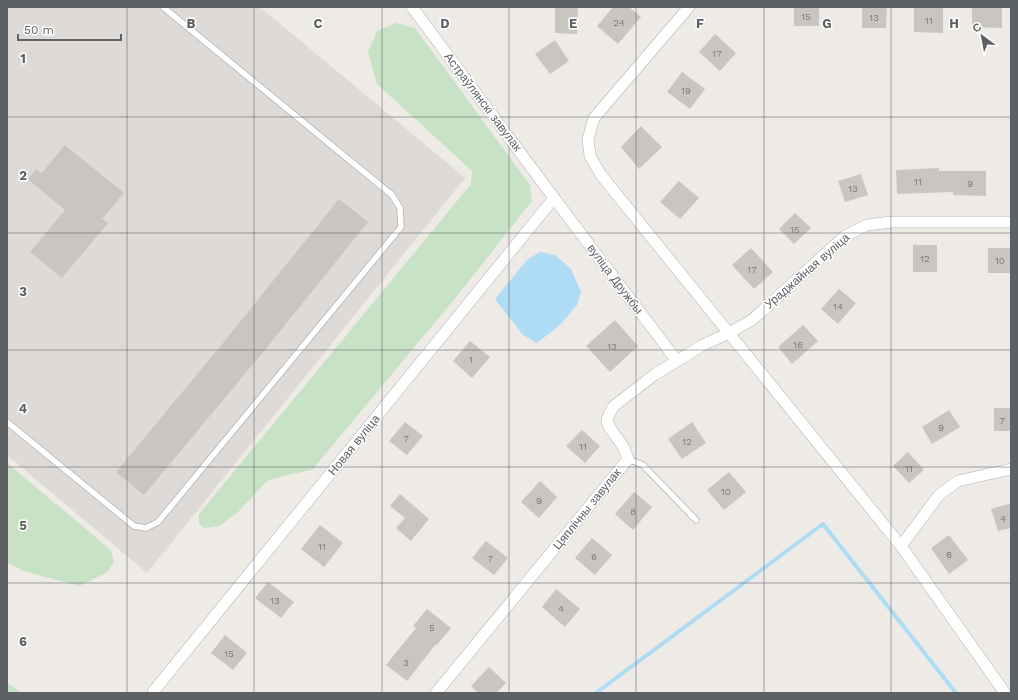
<svg xmlns="http://www.w3.org/2000/svg" width="1018" height="700" viewBox="0 0 1018 700" font-family="'Work Sans',sans-serif">
<style>
.industrial{fill:#dddad8}
.green{fill:#c8e2c5}
.water{fill:#aedcf5}
.lines{fill:none;stroke-linecap:round;stroke-linejoin:round}
.stream{stroke:#aedcf5;stroke-width:4}
.building{fill:#c9c6c2}
.lane-casing{stroke:#b1b3b6;stroke-width:7}
.street-casing{stroke:#b1b3b6;stroke-width:12}
.lane{stroke:#fff;stroke-width:5.5}
.street{stroke:#fff;stroke-width:11}
.grid{fill:none;stroke:#5d6164;stroke-width:1;stroke-opacity:0.55}
.labels{text-anchor:middle;stroke-width:3;stroke-linejoin:round;paint-order:stroke}
.number-label{font-size:10px;fill:#787a7c}
.street-label{font-size:12px;fill:#5d6164;stroke:#fff}
.grid-label{font-size:13px;text-anchor:middle;font-weight:bold;fill:#5d6164;stroke:#fff;stroke-width:3;stroke-linejoin:round;paint-order:stroke}
</style>
<rect width="100%" height="100%" fill="#eeebe6"/>
<path class="industrial" d="M 7,7 L 260,7 L 465,178 L 147,573 L 7,455 Z"/>
<g class="green">
<path d="M 396,23 L 415,28 L 530,185 L 532,201 L 457,296 L 312,470 L 291,474 L 267,481 L 238,512 L 219,526 L 204,528 L 199,524 L 199,514 L 471,184 L 472,171 L 377,84 L 368,52 L 377,31 Z"/>
<path d="M 7,463 L 111,550 L 114,562 L 106,573 L 79,586 L 23,571 L 7,562 Z"/>
<path d="M 7,683 L 22,693 L 7,693 Z"/>
</g>
<path class="water" d="M 540,252 L 555,255 L 571,269 L 581,292 L 577,305 L 560,325 L 537,343 L 523,335 L 495,299 L 527,260 Z"/>
<g class="lines">
<path class="stream" d="M 596,693 L 823,524 L 956,693"/>
</g>
<g class="building">
<path d="M 555,7 L 578,7 L 577,34 L 555,33 Z"/>
<path d="M 613,7 L 629,7 L 641,17 L 618,44 L 597,26 Z"/>
<rect x="794" y="7" width="25" height="19"/>
<path d="M 862,7 L 887,7 L 886,28 L 862,28 Z"/>
<path d="M 914,7 L 943,7 L 943,33 L 914,32 Z"/>
<path d="M 972,7 L 1002,7 L 1002,28 L 972,27 Z"/>
<path d="M 715,34 L 736,53 L 720,71 L 699,52 Z"/>
<path d="M 555,40 L 569,61 L 550,74 L 535,54 Z"/>
<path d="M 682,72 L 705,89 L 690,109 L 667,92 Z"/>
<path d="M 641,126 L 662,147 L 639,169 L 621,147 Z"/>
<path d="M 65,145 L 124,193 L 102,219 L 108,223 L 62,278 L 30,252 L 65,210 L 28,179 L 36,169 L 42,173 Z"/>
<path d="M 939,168 L 939,171 L 986,171 L 986,196 L 953,195 L 953,192 L 897,194 L 896,170 Z"/>
<path d="M 861,174 L 868,195 L 845,202 L 838,181 Z"/>
<path d="M 679,181 L 699,198 L 680,219 L 660,202 Z"/>
<path d="M 339,199 L 368,222 L 264,351 L 144,495 L 116,472 L 223,343 Z"/>
<path d="M 795,213 L 811,228 L 794,244 L 779,229 Z"/>
<rect x="913" y="245" width="24" height="27"/>
<path d="M 751,248 L 773,272 L 754,289 L 732,265 Z"/>
<rect x="988" y="248" width="23" height="25"/>
<path d="M 839,289 L 856,303 L 838,324 L 821,309 Z"/>
<path d="M 615,320 L 638,346 L 610,372 L 586,346 Z"/>
<path d="M 803,325 L 818,341 L 792,364 L 778,347 Z"/>
<path d="M 470,341 L 490,357 L 472,378 L 453,361 Z"/>
<rect x="994" y="408" width="17" height="23"/>
<path d="M 949,410 L 960,427 L 932,444 L 922,427 Z"/>
<path d="M 405,422 L 423,436 L 407,455 L 389,441 Z"/>
<path d="M 692,422 L 706,443 L 682,459 L 668,439 Z"/>
<path d="M 582,430 L 600,446 L 585,463 L 566,446 Z"/>
<path d="M 908,452 L 924,470 L 909,483 L 893,466 Z"/>
<path d="M 729,472 L 746,492 L 724,510 L 707,490 Z"/>
<path d="M 540,481 L 557,497 L 539,518 L 521,502 Z"/>
<path d="M 634,492 L 652,507 L 633,530 L 615,514 Z"/>
<path d="M 400,494 L 429,519 L 411,541 L 396,528 L 405,518 L 390,506 Z"/>
<path d="M 1011,503 L 1011,528 L 998,531 L 991,509 Z"/>
<path d="M 320,525 L 343,543 L 324,567 L 301,549 Z"/>
<path d="M 949,535 L 968,560 L 949,574 L 931,548 Z"/>
<path d="M 592,538 L 612,555 L 595,575 L 575,558 Z"/>
<path d="M 486,541 L 508,558 L 494,575 L 472,558 Z"/>
<path d="M 268,582 L 294,602 L 281,618 L 255,598 Z"/>
<path d="M 556,589 L 580,609 L 565,627 L 542,607 Z"/>
<path d="M 427,609 L 451,628 L 437,645 L 436,644 L 407,681 L 386,665 L 416,628 L 413,626 Z"/>
<path d="M 225,635 L 247,653 L 233,670 L 211,653 Z"/>
<path d="M 489,667 L 506,683 L 496,693 L 478,693 L 471,686 Z"/>
</g>
<g class="lines">
<g class="lane-casing">
<g id="lane">
<path d="M 7,422 L 134,526 L 146,528 L 158,522 L 401,227 L 400,208 L 392,195 L 163,7"/>
<path d="M 628,459 L 643,465 L 696,520"/>
</g>
</g>
<g class="street-casing">
<g id="street">
<path d="M 412,7 L 554,198 L 677,361"/>
<path d="M 689,7 L 594,118 L 588,139 L 590,156 L 601,175 L 901,546 L 1005,693"/>
<path d="M 901,546 L 939,495 L 958,481 L 1011,469"/>
<path d="M 153,692 L 554,198"/>
<path d="M 436,693 L 628,459 L 624,448 L 610,428 L 607,421 L 609,414 L 614,406 L 654,375 L 703,345 L 729,333 L 752,320 L 845,236 L 867,225 L 892,222 L 1011,222"/>
</g>
</g>
<use href="#lane" class="lane"/>
<use href="#street" class="street"/>
</g>
<path class="grid" d="M 127,7 L 127,693M 254,7 L 254,693M 382,7 L 382,693M 509,7 L 509,693M 636,7 L 636,693M 764,7 L 764,693M 891,7 L 891,693M 7,117 L 1011,117M 7,233 L 1011,233M 7,350 L 1011,350M 7,467 L 1011,467M 7,583 L 1011,583"/>
<g class="labels">
<g class="number-label">
<text x="806" y="20">15</text>
<text x="874" y="21">13</text>
<text x="929" y="24">11</text>
<text x="619" y="26">24</text>
<text x="717" y="57">17</text>
<text x="686" y="94">19</text>
<text x="918" y="185">11</text>
<text x="970" y="187">9</text>
<text x="853" y="192">13</text>
<text x="795" y="233">15</text>
<text x="925" y="262">12</text>
<text x="1000" y="264">10</text>
<text x="752" y="273">17</text>
<text x="838" y="310">14</text>
<text x="798" y="348">16</text>
<text x="612" y="350">13</text>
<text x="471" y="363">1</text>
<text x="1002" y="424">7</text>
<text x="941" y="431">9</text>
<text x="406" y="442">7</text>
<text x="687" y="445">12</text>
<text x="583" y="450">11</text>
<text x="909" y="472">11</text>
<text x="726" y="495">10</text>
<text x="539" y="504">9</text>
<text x="633" y="515">8</text>
<text x="1003" y="522">4</text>
<text x="322" y="550">11</text>
<text x="949" y="558">6</text>
<text x="594" y="560">6</text>
<text x="490" y="562">7</text>
<text x="275" y="604">13</text>
<text x="561" y="612">4</text>
<text x="432" y="631">5</text>
<text x="229" y="657">15</text>
<text x="406" y="666">3</text>
</g>
<g class="street-label">
<text transform="translate(483 102) rotate(53)" y="4">Астраўлянскі завулак</text>
<text transform="translate(807 271) rotate(-41)" y="4">Ураджайная вуліца</text>
<text transform="translate(615 279) rotate(53)" y="4">вуліца Дружбы</text>
<text transform="translate(354 445) rotate(-51)" y="4">Новая вуліца</text>
<text transform="translate(587 509) rotate(-51)" y="4">Цяплічны завулак</text>
</g>
</g>
<g class="grid-label">
<text x="191" y="28">B</text>
<text x="318" y="28">C</text>
<text x="445" y="28">D</text>
<text x="573" y="28">E</text>
<text x="700" y="28">F</text>
<text x="827" y="28">G</text>
<text x="954" y="28">H</text>
<text x="23" y="63">1</text>
<text x="23" y="180">2</text>
<text x="23" y="296">3</text>
<text x="23" y="413">4</text>
<text x="23" y="530">5</text>
<text x="23" y="646">6</text>
</g>
<rect width="1018" height="700" fill="none" stroke="#5d6164" stroke-width="16"/>
<g transform="translate(982 36) rotate(328)" stroke="#ffffff" stroke-width="3" paint-order="stroke">
<path d="M0-3L7 15L0 10L-7 15Z" fill="#5d6164"/>
<text y="-6" font-size="11" font-weight="bold" text-anchor="middle" fill="#5d6164">С</text>
</g>
<path d="M18 34v6h103v-6" fill="none" stroke="#5d6164" stroke-width="2"/>
<text x="24" y="34" font-size="12" fill="#5d6164" stroke="#ffffff" stroke-width="3" paint-order="stroke">50 m</text>
</svg>
